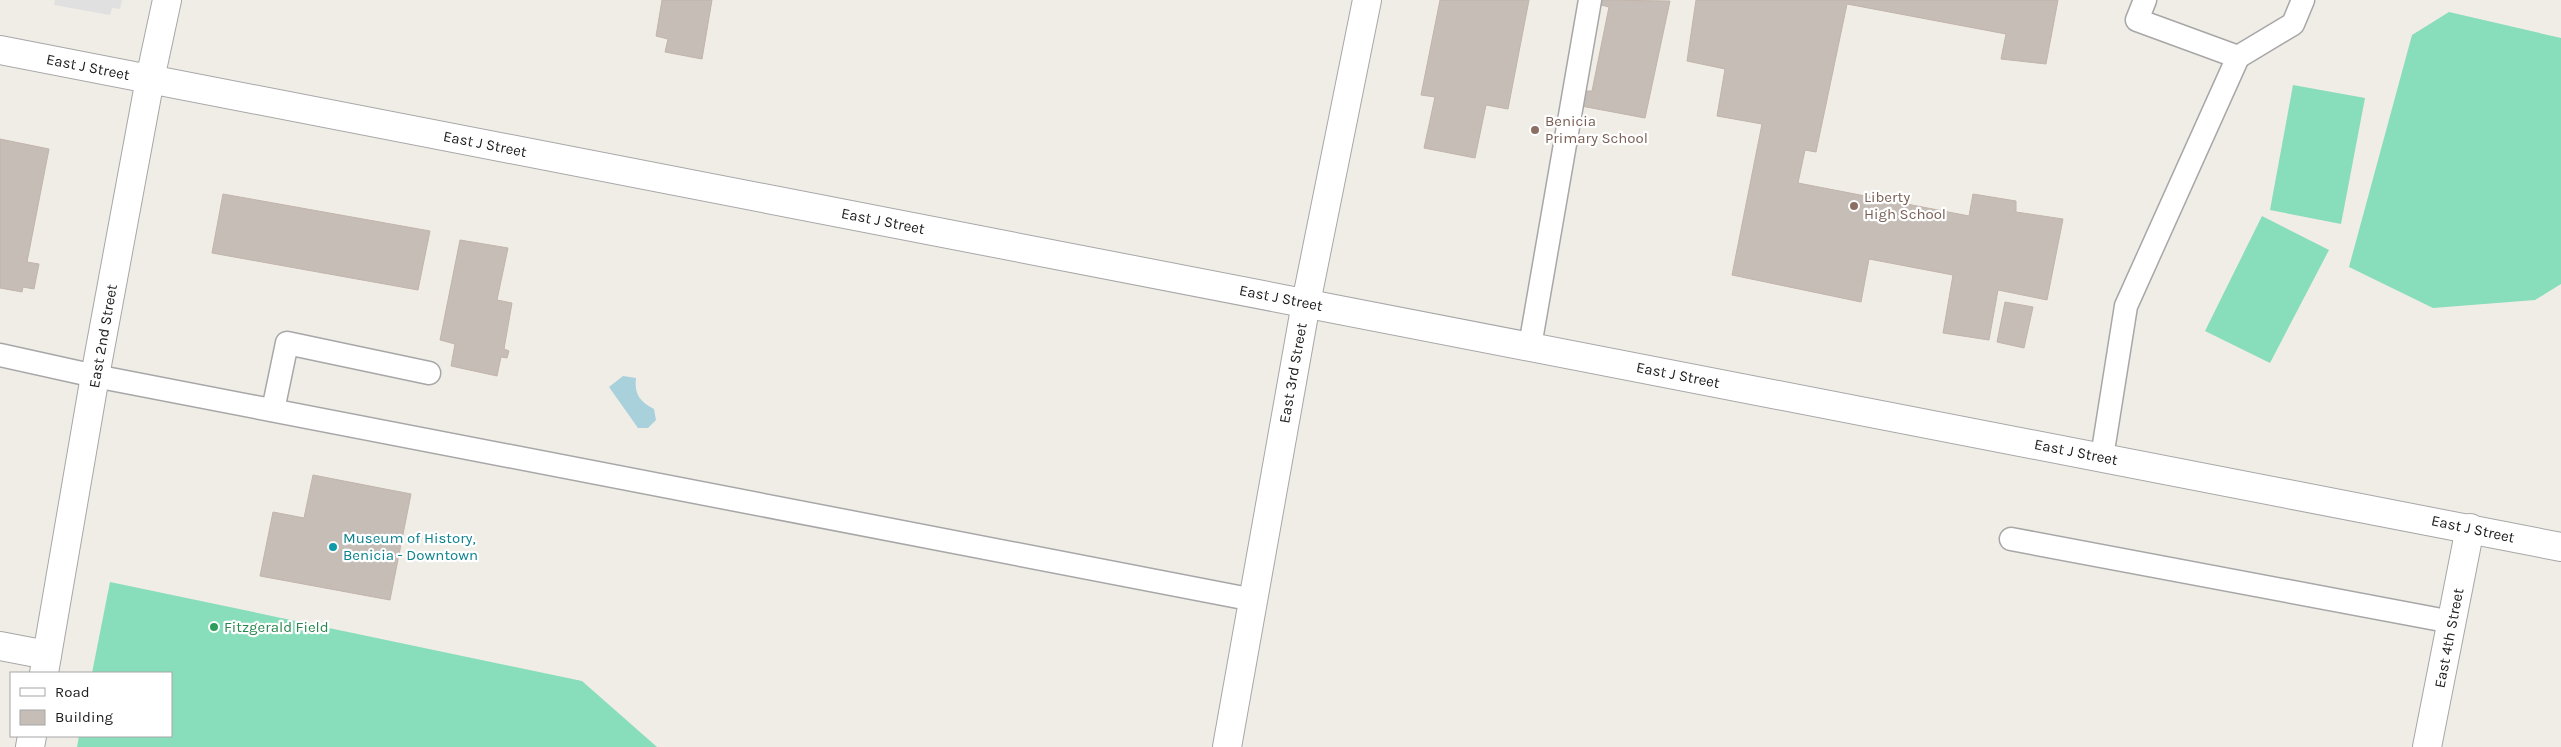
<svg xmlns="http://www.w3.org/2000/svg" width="2561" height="747" viewBox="0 0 2561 747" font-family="Karla,sans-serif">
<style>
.pitch{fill:#8db}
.parking{fill:#e0e0e0}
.water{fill:#a9d1dc}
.building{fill:#c5bdb6;stroke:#c2b4aa}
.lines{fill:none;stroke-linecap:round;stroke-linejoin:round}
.service-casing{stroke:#a7a7a7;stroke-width:25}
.minor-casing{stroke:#a7a7a7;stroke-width:30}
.service{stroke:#fff;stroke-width:22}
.minor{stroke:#fff;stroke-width:28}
.education-dot{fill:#8d6e63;stroke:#fff;stroke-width:2}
.culture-dot{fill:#0f9aa8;stroke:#fff;stroke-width:2}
.leisure-dot{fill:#2e9e5b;stroke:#fff;stroke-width:2}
.labels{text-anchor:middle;stroke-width:4.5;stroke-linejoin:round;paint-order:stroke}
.street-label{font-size:15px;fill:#202020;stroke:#fff}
.education-label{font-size:15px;fill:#785e54;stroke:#fff;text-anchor:start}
.culture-label{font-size:15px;fill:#0d838f;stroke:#fff;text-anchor:start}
.leisure-label{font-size:15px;fill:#27864d;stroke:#fff;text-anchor:start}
</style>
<rect width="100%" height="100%" fill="#f0ede7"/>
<g class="pitch">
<path d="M 2449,12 L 2561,38 L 2561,284 L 2535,300 L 2433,308 L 2349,267 L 2412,35 Z"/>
<path d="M 2293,85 L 2365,98 L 2341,224 L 2270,210 Z"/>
<path d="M 2262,216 L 2329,250 L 2270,363 L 2205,331 Z"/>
<path d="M 110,582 L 582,681 L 657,747 L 77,747 L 79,736 L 171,736 L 171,673 L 92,673 Z"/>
</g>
<path class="parking" d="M 55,0 L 122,0 L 120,9 L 112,8 L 110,15 L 54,5 Z"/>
<path class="water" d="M 623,376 L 636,378 C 634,394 640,402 654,409 L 656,420 L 648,428 L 638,428 L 609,387 Z"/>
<g class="building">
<path d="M 662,0 L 712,0 L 702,59 L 665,52 L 668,39 L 656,36 Z"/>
<path d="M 1440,0 L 1529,0 L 1508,109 L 1486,105 L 1475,158 L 1424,148 L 1435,97 L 1421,95 Z"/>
<path d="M 1602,0 L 1670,1 L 1645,118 L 1581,106 L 1585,91 L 1592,91 L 1609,7 L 1601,5 Z"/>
<path d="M 1696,0 L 2058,0 L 2046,64 L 2001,59 L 2006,34 L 1847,4 L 1816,152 L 1805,150 L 1798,183 L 1969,216 L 1973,194 L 2016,201 L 2016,212 L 2063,219 L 2047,300 L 1998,290 L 1989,340 L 1943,333 L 1953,275 L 1869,259 L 1861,302 L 1732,275 L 1762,124 L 1717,116 L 1725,69 L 1687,61 Z"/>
<path d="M 0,139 L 49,149 L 27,262 L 39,264 L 34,289 L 23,287 L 22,292 L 0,288 Z"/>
<path d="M 223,194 L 430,231 L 418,290 L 212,253 Z"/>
<path d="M 460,240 L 508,248 L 497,300 L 512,303 L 504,349 L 509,351 L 507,358 L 501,357 L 497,376 L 451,366 L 455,344 L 440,340 Z"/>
<path d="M 2005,302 L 2033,307 L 2024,348 L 1997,342 Z"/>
<path d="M 313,475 L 411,494 L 390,600 L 260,576 L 273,512 L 304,518 Z"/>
</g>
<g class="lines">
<g class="service-casing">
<g id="service">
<path d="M 2238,57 L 2293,24 L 2303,0"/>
<path d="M 1530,346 L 1590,0"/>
<path d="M 0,355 L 95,376 L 1254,600"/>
<path d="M 273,410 L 287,343 L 429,373"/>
<path d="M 2102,457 L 2126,306 L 2238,57 L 2137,20 L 2145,0"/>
<path d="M 2011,539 L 2452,622"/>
</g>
</g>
<g class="minor-casing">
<g id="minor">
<path d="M 0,50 L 2561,547"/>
<path d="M 0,646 L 47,655"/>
<path d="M 44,673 L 95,376 L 150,79 L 167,0"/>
<path d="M 30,747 L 32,736"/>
<path d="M 1227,747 L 1306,303 L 1367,0"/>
<path d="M 2427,747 L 2470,528"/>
</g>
</g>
<use href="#service" class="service"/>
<use href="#minor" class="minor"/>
</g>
<g class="education-dot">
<circle cx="1535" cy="130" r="5"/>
<circle cx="1854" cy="206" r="5"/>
</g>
<circle class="culture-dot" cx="333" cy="547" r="5"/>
<circle class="leisure-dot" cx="214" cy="627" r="5"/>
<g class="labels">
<g class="street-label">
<text transform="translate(88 67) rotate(11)" y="5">East J Street</text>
<text transform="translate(485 144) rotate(11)" y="5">East J Street</text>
<text transform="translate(883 221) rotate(11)" y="5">East J Street</text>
<text transform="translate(1281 298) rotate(11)" y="5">East J Street</text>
<text transform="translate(103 336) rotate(-80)" y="5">East 2nd Street</text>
<text transform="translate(1293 373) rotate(-80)" y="5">East 3rd Street</text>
<text transform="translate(1678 375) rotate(11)" y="5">East J Street</text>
<text transform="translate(2076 452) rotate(11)" y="5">East J Street</text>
<text transform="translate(2473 529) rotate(12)" y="5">East J Street</text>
<text transform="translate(2449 638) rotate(-79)" y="5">East 4th Street</text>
</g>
<g class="education-label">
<text x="1545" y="126">Benicia<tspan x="1545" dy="17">Primary School</tspan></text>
<text x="1864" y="202">Liberty<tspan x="1864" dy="17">High School</tspan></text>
</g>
<g class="culture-label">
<text x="343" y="543">Museum of History,<tspan x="343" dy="17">Benicia - Downtown</tspan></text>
</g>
<g class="leisure-label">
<text x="224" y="632">Fitzgerald Field</text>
</g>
</g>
<rect x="10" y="672" width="162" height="65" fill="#ffffff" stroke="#a6a6a6"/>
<rect x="20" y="688" width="25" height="8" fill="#ffffff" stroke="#a6a6a6"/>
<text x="55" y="697" font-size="15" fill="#202020">Road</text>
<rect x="20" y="710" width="25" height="15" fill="#c5bdb6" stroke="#a6a6a6"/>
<text x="55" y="722" font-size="15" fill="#202020">Building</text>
</svg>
